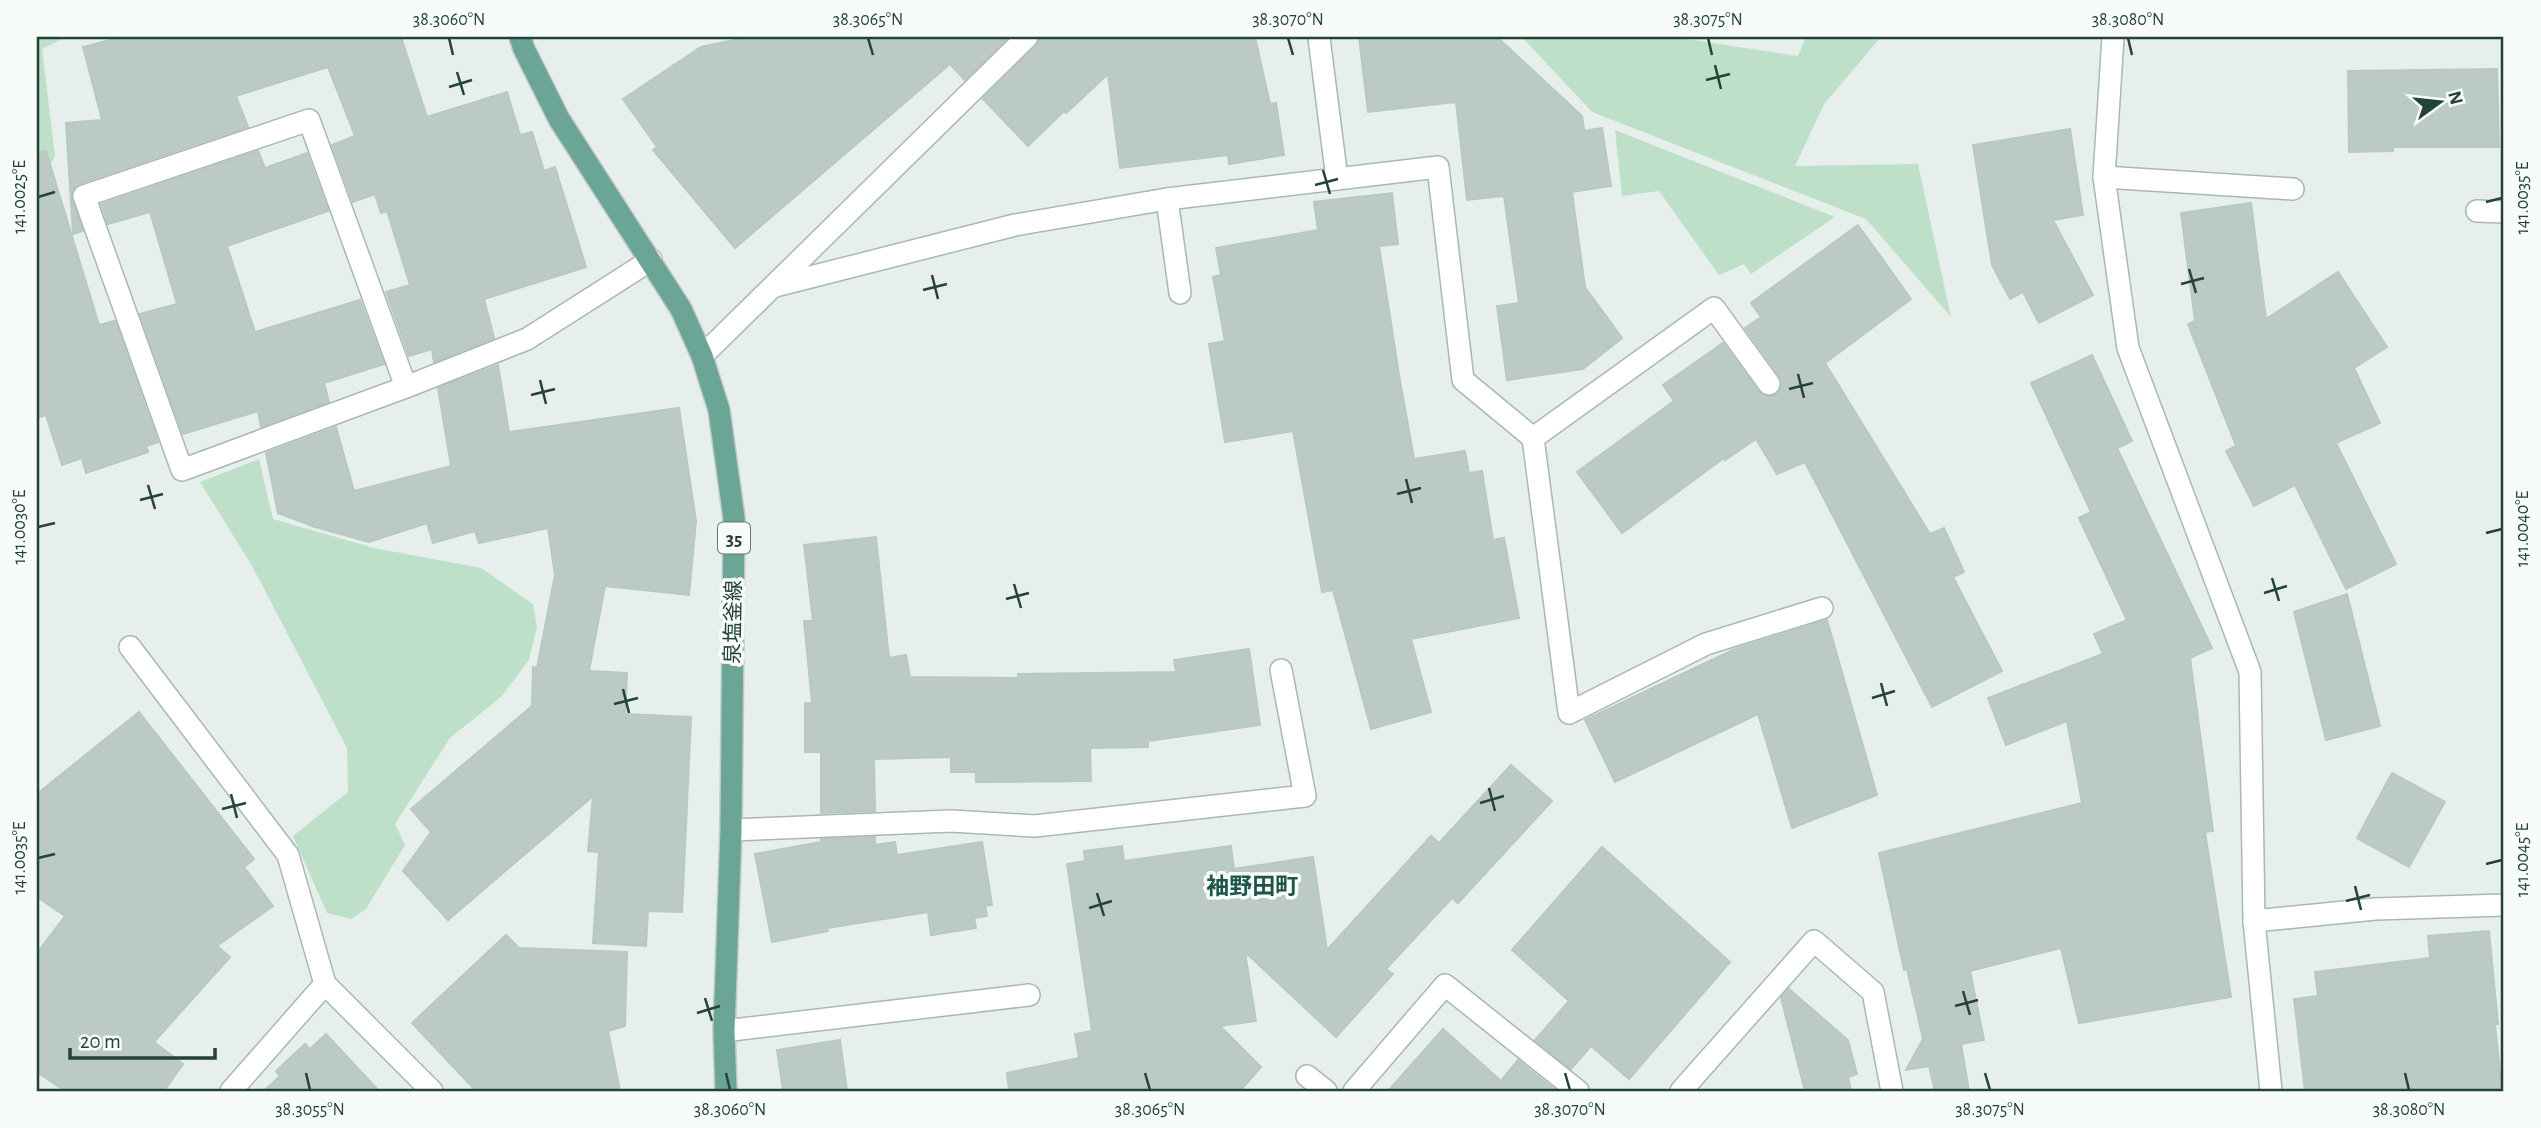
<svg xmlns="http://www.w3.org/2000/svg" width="2541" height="1128" viewBox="0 0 2541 1128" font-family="'Alegreya Sans','Noto Sans JP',sans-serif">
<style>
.green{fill:#bfe0c8}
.building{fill:#bbcac4;stroke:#b8c9c2;stroke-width:2}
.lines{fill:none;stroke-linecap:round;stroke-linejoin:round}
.minor-casing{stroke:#a8b8b2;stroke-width:24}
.primary-casing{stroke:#c2cac8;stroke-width:24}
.minor{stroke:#fff;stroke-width:21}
.primary{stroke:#6aa596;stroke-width:21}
.ticks{fill:none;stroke:#24423a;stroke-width:2.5}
.labels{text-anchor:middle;stroke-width:7;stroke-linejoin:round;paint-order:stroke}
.shield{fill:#f7fbf9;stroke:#637a73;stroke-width:2}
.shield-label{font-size:19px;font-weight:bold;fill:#24423a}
.street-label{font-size:21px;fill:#24423a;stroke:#f7fbf9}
.neighbourhood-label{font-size:23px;font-weight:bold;fill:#1f5548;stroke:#f7fbf9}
.neatline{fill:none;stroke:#24423a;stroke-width:2.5}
.ticks-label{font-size:18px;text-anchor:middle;fill:#24423a}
</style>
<rect width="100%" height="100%" fill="#e6efeb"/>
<g class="green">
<path d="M 37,37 L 66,37 L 42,49 L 55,156 L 37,188 Z"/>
<path d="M 1522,37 L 1673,37 L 1798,56 L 1806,37 L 1881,37 L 1824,104 L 1795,166 L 1918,164 L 1951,317 L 1866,219 L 1592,112 Z"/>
<path d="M 1615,130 L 1835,217 L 1751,274 L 1744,264 L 1719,275 L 1659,191 L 1622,196 Z"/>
<path d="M 259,459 L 273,519 L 374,548 L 481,568 L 533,604 L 537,627 L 529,660 L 501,697 L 450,738 L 395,824 L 405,845 L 366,909 L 351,919 L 327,913 L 293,836 L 348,792 L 347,748 L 252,566 L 200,482 Z"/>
</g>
<g class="building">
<path d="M 122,37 L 401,37 L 427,117 L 507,92 L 520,135 L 532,132 L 544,171 L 555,167 L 586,267 L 484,299 L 494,338 L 434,362 L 432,349 L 409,356 L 386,292 L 410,285 L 387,211 L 381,213 L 375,194 L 353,202 L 332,145 L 355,136 L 328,67 L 236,96 L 248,127 L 79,184 L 74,188 L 71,194 L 83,231 L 73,234 L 66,123 L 102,120 L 83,47 Z"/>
<path d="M 748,37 L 1009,37 L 965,80 L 950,64 L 735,248 L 653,150 L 657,147 L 623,99 L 701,47 Z"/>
<path d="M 1040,37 L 1255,37 L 1270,104 L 1276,103 L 1284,155 L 1229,164 L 1228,155 L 1120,168 L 1108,74 L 1066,113 L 1064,111 L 1028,146 L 983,99 L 1036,46 Z"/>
<path d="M 1359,37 L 1497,37 L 1582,116 L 1584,131 L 1602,128 L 1611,186 L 1572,192 L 1585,287 L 1622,338 L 1583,369 L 1507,380 L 1497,306 L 1519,303 L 1504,196 L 1467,200 L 1456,102 L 1368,112 Z"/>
<path d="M 2497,69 L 2499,147 L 2393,147 L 2393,151 L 2349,152 L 2348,71 Z"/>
<path d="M 2070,129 L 2083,215 L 2053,220 L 2093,295 L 2039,323 L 2023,292 L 2010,299 L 1992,265 L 1973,145 Z"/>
<path d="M 46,151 L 99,325 L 115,321 L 158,442 L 146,446 L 148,452 L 86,473 L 82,458 L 62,465 L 46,415 L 37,418 L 37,153 Z"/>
<path d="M 258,151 L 265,168 L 307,153 L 328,211 L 227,246 L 255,332 L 360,300 L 384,364 L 324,383 L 329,402 L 261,427 L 258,411 L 183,434 L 140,314 L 177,304 L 150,212 L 108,224 L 101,204 Z"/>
<path d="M 1392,193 L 1398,244 L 1379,246 L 1399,375 L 1414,459 L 1465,451 L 1469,473 L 1482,471 L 1493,540 L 1504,538 L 1519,618 L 1411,639 L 1431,712 L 1371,729 L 1333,590 L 1322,592 L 1293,431 L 1225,442 L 1209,344 L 1225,341 L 1213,277 L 1221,275 L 1216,248 L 1318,230 L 1314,202 Z"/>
<path d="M 2251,203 L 2266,319 L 2338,272 L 2387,347 L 2354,368 L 2380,423 L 2336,443 L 2396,564 L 2346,589 L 2295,485 L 2254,506 L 2226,451 L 2236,446 L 2188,324 L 2195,321 L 2181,213 Z"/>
<path d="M 1858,225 L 1911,299 L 1825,363 L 1930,534 L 1944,528 L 1964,572 L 1953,577 L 2002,671 L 1932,707 L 1805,462 L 1777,474 L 1756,439 L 1725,460 L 1724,458 L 1622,533 L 1577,472 L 1674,401 L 1663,385 L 1723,343 L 1759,392 L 1770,397 L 1777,394 L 1782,383 L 1780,377 L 1745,328 L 1761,317 L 1751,303 Z"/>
<path d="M 2092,355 L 2132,441 L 2117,448 L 2212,648 L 2190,658 L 2213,831 L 2205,832 L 2231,997 L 2079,1023 L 2061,948 L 1970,971 L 1984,1040 L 1961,1044 L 1969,1091 L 1935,1091 L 1929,1066 L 1906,1070 L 1923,1039 L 1907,969 L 1904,970 L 1879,853 L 2082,803 L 2067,721 L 2006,745 L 1988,698 L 2103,654 L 2094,634 L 2127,620 L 2079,518 L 2091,512 L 2031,383 Z"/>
<path d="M 498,365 L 509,432 L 679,408 L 696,521 L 689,595 L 605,586 L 589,671 L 627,673 L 625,714 L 691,717 L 682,912 L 648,911 L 646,946 L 593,943 L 599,852 L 588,851 L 593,796 L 448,920 L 403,871 L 431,832 L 411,809 L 532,706 L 533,667 L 537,668 L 555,575 L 548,528 L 479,543 L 475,531 L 433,543 L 427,523 L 369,542 L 315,527 L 278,513 L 266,453 L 336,427 L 354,491 L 451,466 L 438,388 Z"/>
<path d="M 876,537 L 889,658 L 906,655 L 910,677 L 1018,678 L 1018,674 L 1176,672 L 1174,660 L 1249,649 L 1260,725 L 1148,741 L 1148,747 L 1090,748 L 1091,781 L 976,782 L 976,772 L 951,772 L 951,757 L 874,759 L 875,811 L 821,813 L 821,752 L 805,752 L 805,703 L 812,703 L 804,621 L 813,621 L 804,545 Z"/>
<path d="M 2347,594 L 2380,726 L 2326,740 L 2294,612 Z"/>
<path d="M 1827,620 L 1877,795 L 1792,828 L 1758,714 L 1615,782 L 1585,720 L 1735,649 Z"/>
<path d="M 139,712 L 254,859 L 244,867 L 273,906 L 217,946 L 230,957 L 154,1042 L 183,1064 L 164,1091 L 65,1091 L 37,1072 L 37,953 L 65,916 L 37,897 L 37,794 Z"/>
<path d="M 1511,765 L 1552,801 L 1458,903 L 1452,898 L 1386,969 L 1393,974 L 1336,1037 L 1245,952 L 1256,1021 L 1220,1026 L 1261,1067 L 1240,1091 L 1009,1091 L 1007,1073 L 1079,1058 L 1075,1034 L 1092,1031 L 1067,864 L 1085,861 L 1084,851 L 1122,846 L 1124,861 L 1231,846 L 1234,869 L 1313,857 L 1327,950 L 1431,836 L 1439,843 Z"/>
<path d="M 2392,773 L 2445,802 L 2409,867 L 2357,838 Z"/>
<path d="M 875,837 L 875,845 L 895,842 L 897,855 L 982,842 L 992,905 L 985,906 L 987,916 L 974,918 L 976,928 L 931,935 L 928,912 L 827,928 L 828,931 L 772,942 L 755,854 L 821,842 L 821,839 Z"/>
<path d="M 1602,847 L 1730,962 L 1629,1079 L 1591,1046 L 1571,1069 L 1535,1040 L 1569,1001 L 1512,950 Z"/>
<path d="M 2489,931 L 2498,1024 L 2495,1024 L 2502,1091 L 2305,1091 L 2294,999 L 2318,996 L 2315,972 L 2430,958 L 2428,936 Z"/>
<path d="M 506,935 L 519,948 L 627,952 L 625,1026 L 608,1031 L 620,1091 L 476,1091 L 412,1023 Z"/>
<path d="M 1789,989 L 1848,1040 L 1857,1074 L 1848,1077 L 1851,1091 L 1805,1091 L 1781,998 Z"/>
<path d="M 1443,1029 L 1501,1081 L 1518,1060 L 1554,1089 L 1552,1091 L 1388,1091 Z"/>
<path d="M 326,1034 L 379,1091 L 264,1091 L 280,1076 L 276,1071 L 305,1044 L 310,1049 Z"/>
<path d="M 840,1040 L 847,1091 L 783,1091 L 777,1050 Z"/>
</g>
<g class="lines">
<g class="minor-casing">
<g id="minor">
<path d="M 2113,37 L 2104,177 L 2128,348 L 2250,672 L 2254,921 L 2271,1091"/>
<path d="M 1319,38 L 1337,179"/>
<path d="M 2104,177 L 2293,189"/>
<path d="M 1167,199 L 1180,293"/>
<path d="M 2477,211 L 2504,212"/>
<path d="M 775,286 L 1015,225 L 1167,199 L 1438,167 L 1463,380 L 1533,438 L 1714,308 L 1769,384"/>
<path d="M 702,356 L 1027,37"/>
<path d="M 406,387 L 309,120 L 84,196 L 182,470 L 406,387 L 527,339 L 651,260"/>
<path d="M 1533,438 L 1569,713 L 1706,644 L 1822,608"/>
<path d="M 130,647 L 288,855 L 325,984 L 432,1091"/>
<path d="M 731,830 L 951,821 L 1035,826 L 1305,796 L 1281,670"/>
<path d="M 2254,921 L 2375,909 L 2504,905"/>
<path d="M 724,1031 L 1029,995"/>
<path d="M 1307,1076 L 1326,1091"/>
<path d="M 231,1091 L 325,984"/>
<path d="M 1354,1091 L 1445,985 L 1578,1091"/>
<path d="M 1681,1091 L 1814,941 L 1873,992 L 1892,1091"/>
</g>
</g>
<g class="primary-casing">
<path id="primary" d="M 520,37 L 524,49 L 559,119 L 681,309 L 702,356 L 719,410 L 734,518 L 731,830 L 724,1031 L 726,1091"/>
</g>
<use href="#minor" class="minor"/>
<use href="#primary" class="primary"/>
</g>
<path class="ticks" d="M 449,38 L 453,55M 868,38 L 873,55M 1288,38 L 1293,55M 1708,38 L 1712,55M 2128,38 L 2132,55M 1715,65 L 1721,89M 457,72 L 464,95M 1706,80 L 1730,74M 449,87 L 472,80M 1323,170 L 1330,194M 1315,185 L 1338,179M 38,197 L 55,192M 2486,202 L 2502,198M 2189,269 L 2196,293M 932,275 L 938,299M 2181,284 L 2204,278M 923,290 L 947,284M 1798,374 L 1804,398M 540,380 L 546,404M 1789,389 L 1813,383M 531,395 L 555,389M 1406,479 L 1412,503M 148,485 L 155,509M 1397,494 L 1421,488M 140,500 L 163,494M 38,527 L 55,523M 2486,533 L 2502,529M 2272,578 L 2279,601M 1014,584 L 1021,608M 2264,593 L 2287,586M 1006,599 L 1029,593M 1881,683 L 1887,706M 623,689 L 629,713M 1872,698 L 1895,691M 614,704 L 638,698M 1489,788 L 1495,811M 231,794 L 237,818M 1480,803 L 1504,796M 222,809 L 246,803M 38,858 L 55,854M 2486,864 L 2502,860M 2355,886 L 2361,910M 1097,893 L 1104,916M 2346,901 L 2370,895M 1089,908 L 1112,901M 1963,991 L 1970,1015M 705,998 L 712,1021M 1955,1006 L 1978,1000M 697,1013 L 720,1006M 306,1073 L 310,1090M 726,1073 L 730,1090M 1145,1073 L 1150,1090M 1565,1073 L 1570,1090M 1985,1073 L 1990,1090M 2405,1073 L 2409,1090"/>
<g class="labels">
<rect class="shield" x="718" y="522.5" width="32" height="31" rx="5"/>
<g class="shield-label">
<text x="734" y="545">35</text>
</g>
<g class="street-label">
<text transform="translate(733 622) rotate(-89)" y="7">泉塩釜線</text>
</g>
<g class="neighbourhood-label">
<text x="1252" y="894">袖野田町</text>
</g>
</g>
<rect width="2541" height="1128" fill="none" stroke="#f7fbf9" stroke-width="77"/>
<g transform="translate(2440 102) rotate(75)" stroke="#f7fbf9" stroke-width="5" paint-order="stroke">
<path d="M0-5L12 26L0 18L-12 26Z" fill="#24423a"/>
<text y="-10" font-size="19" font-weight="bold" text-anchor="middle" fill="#24423a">N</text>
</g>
<path d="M70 1048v10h145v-10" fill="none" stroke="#24423a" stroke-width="3.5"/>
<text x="80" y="1048" font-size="21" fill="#24423a" stroke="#f7fbf9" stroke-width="5" paint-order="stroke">20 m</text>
<rect x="38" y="38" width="2464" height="1052" class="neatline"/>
<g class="ticks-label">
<text x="449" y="25">38.3060°N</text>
<text x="868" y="25">38.3065°N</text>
<text x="1288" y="25">38.3070°N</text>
<text x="1708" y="25">38.3075°N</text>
<text x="2128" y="25">38.3080°N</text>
<text transform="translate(19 197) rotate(-90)" y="6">141.0025°E</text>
<text transform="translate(2522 198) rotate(-90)" y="6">141.0035°E</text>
<text transform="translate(19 527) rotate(-90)" y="6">141.0030°E</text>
<text transform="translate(2522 529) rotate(-90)" y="6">141.0040°E</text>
<text transform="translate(19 858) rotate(-90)" y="6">141.0035°E</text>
<text transform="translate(2522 860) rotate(-90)" y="6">141.0045°E</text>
<text x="310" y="1115">38.3055°N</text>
<text x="730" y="1115">38.3060°N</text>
<text x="1150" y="1115">38.3065°N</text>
<text x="1570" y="1115">38.3070°N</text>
<text x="1990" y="1115">38.3075°N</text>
<text x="2409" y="1115">38.3080°N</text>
</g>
</svg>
